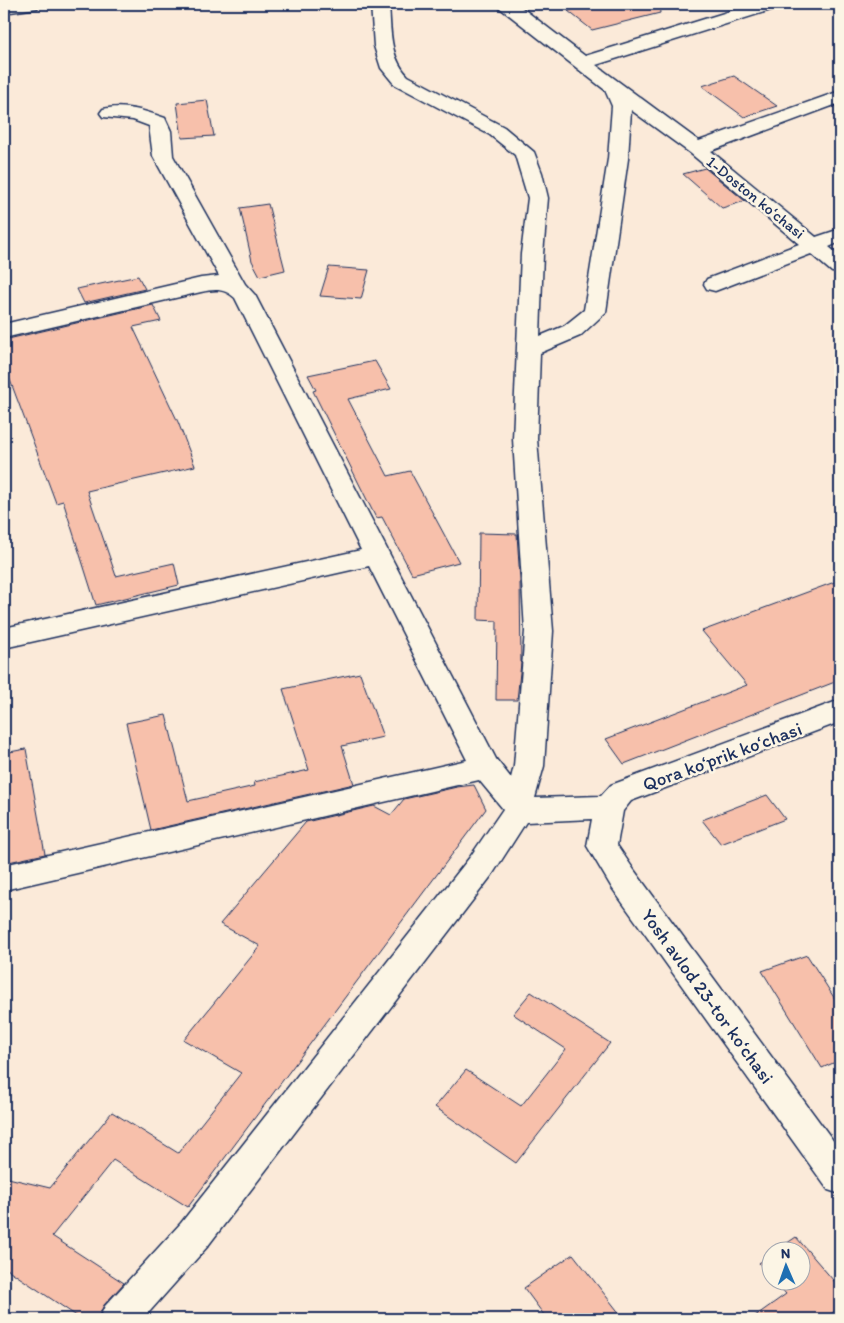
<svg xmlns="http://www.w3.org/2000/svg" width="844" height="1323" viewBox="0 0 844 1323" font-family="Itim,sans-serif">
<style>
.building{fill:#f7c0ab;stroke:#1b2f5e}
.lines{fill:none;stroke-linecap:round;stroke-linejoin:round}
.minor-casing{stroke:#1b2f5e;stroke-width:3}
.minor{fill:#fcf5e5;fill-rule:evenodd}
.labels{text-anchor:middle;stroke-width:5;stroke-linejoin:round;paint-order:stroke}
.far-street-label{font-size:16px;fill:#1b2f5e;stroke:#fcf5e5}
.street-label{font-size:19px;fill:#1b2f5e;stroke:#fcf5e5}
</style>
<rect width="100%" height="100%" fill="#fbead9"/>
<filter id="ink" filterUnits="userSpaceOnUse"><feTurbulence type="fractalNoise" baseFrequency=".02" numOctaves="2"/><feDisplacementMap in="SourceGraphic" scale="10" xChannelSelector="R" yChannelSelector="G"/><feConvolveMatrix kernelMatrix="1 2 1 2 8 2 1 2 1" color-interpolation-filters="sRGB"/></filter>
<g filter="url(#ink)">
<g class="building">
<path d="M 596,4 L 659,4 L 660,13 L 592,30 L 568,11 Z"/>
<path d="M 734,76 L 777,106 L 744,117 L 702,86 Z"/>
<path d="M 207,100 L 214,136 L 182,138 L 177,103 Z"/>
<path d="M 705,168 L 745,201 L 722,208 L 683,174 Z"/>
<path d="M 268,204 L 285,270 L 260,276 L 252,261 L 240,208 Z"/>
<path d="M 329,267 L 369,270 L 361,299 L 320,296 Z"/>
<path d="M 138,276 L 145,289 L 84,303 L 77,289 Z"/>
<path d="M 153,305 L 161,321 L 133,327 L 178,422 L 195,466 L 87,491 L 116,576 L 174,563 L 179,585 L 96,605 L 63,501 L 56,503 L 4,364 L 4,340 Z"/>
<path d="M 375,361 L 391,389 L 348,399 L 388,476 L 410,471 L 459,562 L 412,574 L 382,517 L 376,518 L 313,391 L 316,390 L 308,375 Z"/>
<path d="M 479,533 L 517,534 L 520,580 L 521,663 L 517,700 L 496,700 L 497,621 L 478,620 Z"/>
<path d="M 840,580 L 840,680 L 624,764 L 606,739 L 747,685 L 702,631 Z"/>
<path d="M 360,673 L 383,737 L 342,746 L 354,784 L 151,830 L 126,723 L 166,715 L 188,801 L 255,786 L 254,782 L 309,770 L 283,689 Z"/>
<path d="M 26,749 L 45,854 L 4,863 L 4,753 Z"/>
<path d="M 474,785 L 486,809 L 188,1207 L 113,1160 L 52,1236 L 124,1283 L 104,1305 L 97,1319 L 81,1319 L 4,1267 L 4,1177 L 50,1188 L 112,1112 L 178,1153 L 241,1073 L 184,1040 L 260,946 L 220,924 L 306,822 L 374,806 L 391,815 L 404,799 L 457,787 Z"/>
<path d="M 767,795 L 785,819 L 721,844 L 702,820 Z"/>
<path d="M 807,955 L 840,1007 L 840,1060 L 822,1068 L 762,971 Z"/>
<path d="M 531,992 L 610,1043 L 516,1163 L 435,1107 L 466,1070 L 521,1106 L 566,1049 L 513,1014 Z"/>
<path d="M 796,1237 L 840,1288 L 840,1307 L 824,1319 L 751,1319 L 786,1294 L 774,1280 L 802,1280 L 802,1250 L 777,1250 Z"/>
<path d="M 573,1254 L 624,1319 L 547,1319 L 524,1288 Z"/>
<path d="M 772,1254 L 772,1278 L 759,1263 Z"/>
</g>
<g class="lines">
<g class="minor-casing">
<g id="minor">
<path d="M 4,4 L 40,4 L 37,8 L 4,13 Z"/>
<path d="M 371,4 L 389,4 C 391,30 389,56 408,76 L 504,127 L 534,152 L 542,173 L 548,198 L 543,254 L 540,336 L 564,326 L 584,310 L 608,159 L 612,106 L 605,90 L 500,8 L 497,4 L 517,4 L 585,56 L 753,4 L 780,4 L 777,8 L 596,65 L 699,141 L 840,91 L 840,103 L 711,151 L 816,237 L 840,229 L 840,242 L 829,247 L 840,256 L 840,273 L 832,272 L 811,254 L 715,291 L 707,289 L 704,284 L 707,279 L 799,244 L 690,153 L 631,110 L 628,159 L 606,312 L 580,336 L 540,353 L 537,439 L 553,631 L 544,766 L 535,798 L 601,796 L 611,785 L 840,700 L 840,722 L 631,801 L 623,811 L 617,845 L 634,870 L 840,1150 L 840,1194 L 828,1190 L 612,888 L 587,846 L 592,819 L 526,822 L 492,875 L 207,1247 L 143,1319 L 99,1319 L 105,1306 L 181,1223 L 470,857 L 503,809 L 479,780 L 4,890 L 4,865 L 467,760 L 369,566 L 4,648 L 4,628 L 361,550 L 235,298 C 224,288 215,289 201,292 L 4,338 L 4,324 L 201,278 L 219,276 L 153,156 L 149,126 L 133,120 L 103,117 L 100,113 L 103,109 C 124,104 145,111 165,118 L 171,131 L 173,156 L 245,284 L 255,295 L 496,759 L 511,778 L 514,766 L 525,631 L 513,439 L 521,254 L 528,198 L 515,155 L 490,135 L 394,84 L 381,68 L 374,46 Z"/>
</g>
</g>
<use href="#minor" class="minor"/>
</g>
</g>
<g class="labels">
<g class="far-street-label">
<text transform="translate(756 197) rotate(39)" y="6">1-Doston koʻchasi</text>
</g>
<g class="street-label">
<text transform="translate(722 756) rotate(-20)" y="7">Qora koʻprik koʻchasi</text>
<text transform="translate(708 996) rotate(54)" y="7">Yosh avlod 23-tor koʻchasi</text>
</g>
</g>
<rect width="844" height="1323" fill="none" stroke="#fcf5e5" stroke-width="20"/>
<rect x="10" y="10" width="824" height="1303" fill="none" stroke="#1b2f5e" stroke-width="2" filter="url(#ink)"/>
<g transform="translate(786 1266) rotate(358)"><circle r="24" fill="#fcf5e5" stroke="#a2a6af"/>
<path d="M0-4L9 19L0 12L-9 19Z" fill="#1f6fb2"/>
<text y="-8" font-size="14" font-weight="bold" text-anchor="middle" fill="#1b2f5e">N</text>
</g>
</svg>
